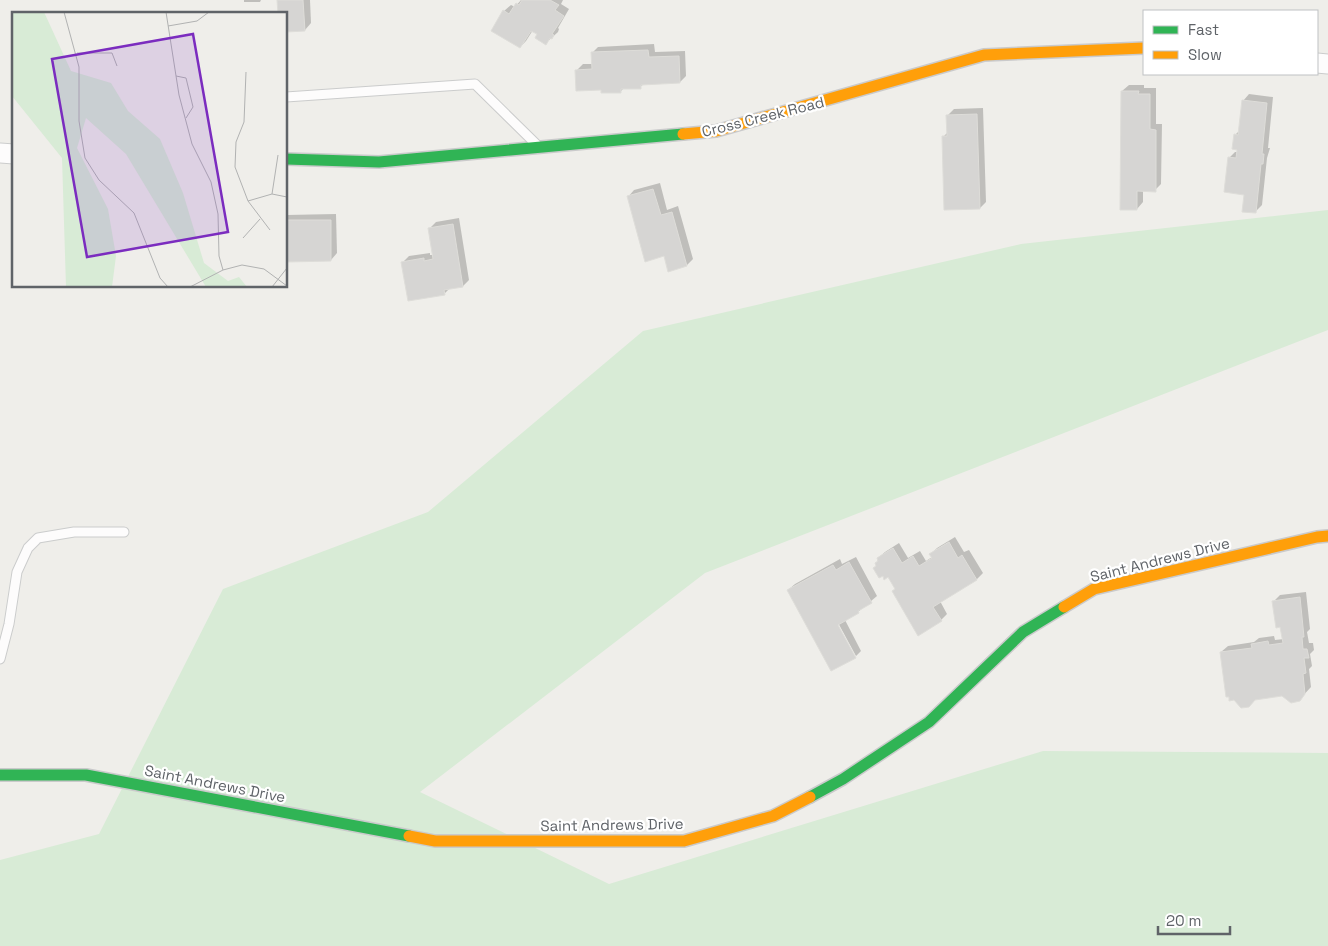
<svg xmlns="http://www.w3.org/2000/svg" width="1328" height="946" viewBox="0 0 1328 946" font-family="'Space Grotesk',sans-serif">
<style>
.green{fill:#d8ebd6}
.shadow{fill:#0003}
.building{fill:#d6d5d3;stroke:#deddd9}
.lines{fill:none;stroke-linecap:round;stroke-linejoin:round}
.lane-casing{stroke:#cbcccc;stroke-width:11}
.street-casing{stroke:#cbcccc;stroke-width:21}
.fast-casing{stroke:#cacacb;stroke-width:14}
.slow-casing{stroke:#cacacb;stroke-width:14}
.lane{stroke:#fdfcfc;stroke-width:9}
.street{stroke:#fdfcfc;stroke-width:19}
.fast{stroke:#30b455;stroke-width:11}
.slow{stroke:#ff9f0a;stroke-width:11}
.labels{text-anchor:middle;stroke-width:4.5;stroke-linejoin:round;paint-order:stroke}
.street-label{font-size:15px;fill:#5f6368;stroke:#fff}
.inset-road{fill:none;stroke:#b1b2b2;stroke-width:1}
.view{fill:#7b2cbf;fill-opacity:0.15;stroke:#7b2cbf;stroke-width:2.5}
.inset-edge{fill:none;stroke:#5f6368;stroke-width:2.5}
</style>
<rect width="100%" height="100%" fill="#efeeea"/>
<path class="green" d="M 1328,210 L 1328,330 L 705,573 L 420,792 L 609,884 L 1043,751 L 1328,753 L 1328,946 L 0,946 L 0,860 L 99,834 L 223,589 L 428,512 L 643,331 L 1021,244 Z"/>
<g class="shadow">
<path d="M 244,0 L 261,0 L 260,2 L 244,2 Z"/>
<path d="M 278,0 L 310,0 L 311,23 L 305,30 L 286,14 Z"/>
<path d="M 521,0 L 563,0 L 561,4 L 569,9 L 558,28 L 559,29 L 558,32 L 546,43 L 539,34 L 533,30 L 526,41 L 520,47 L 504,11 L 511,5 L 515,7 Z"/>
<path d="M 654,44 L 655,52 L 685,51 L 686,76 L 680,82 L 644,84 L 640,87 L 624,88 L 621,91 L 602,89 L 577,70 L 583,64 L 593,64 L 592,53 L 598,47 Z"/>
<path d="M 1129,85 L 1144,85 L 1144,88 L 1156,88 L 1156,124 L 1162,124 L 1161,184 L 1155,190 L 1143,190 L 1143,202 L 1137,209 L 1122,91 Z"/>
<path d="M 1249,94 L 1273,97 L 1268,148 L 1270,148 L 1267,158 L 1262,205 L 1255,212 L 1229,158 L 1235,152 L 1238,152 L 1235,135 L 1240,130 L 1243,101 Z"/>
<path d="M 983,108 L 986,202 L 980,208 L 943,137 L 948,132 L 948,115 L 954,109 Z"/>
<path d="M 660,183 L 667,210 L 678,206 L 693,259 L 687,265 L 665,255 L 628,197 L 634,190 Z"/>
<path d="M 336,214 L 337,253 L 331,260 L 286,260 L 286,215 Z"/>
<path d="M 459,218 L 469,280 L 463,286 L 450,288 L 444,294 L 403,262 L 409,256 L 430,253 L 430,255 L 434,255 L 430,228 L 436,222 Z"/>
<path d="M 955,537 L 964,552 L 969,550 L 983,573 L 977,579 L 940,601 L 947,614 L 941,620 L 896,588 L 888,576 L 877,565 L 878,558 L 885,552 L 899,543 L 908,558 L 920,551 L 926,561 L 932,557 L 931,554 L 937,548 Z"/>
<path d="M 856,557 L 877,596 L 858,612 L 845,620 L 861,651 L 856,656 L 836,619 L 788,590 L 795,584 L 840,559 L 842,564 Z"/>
<path d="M 1306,592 L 1310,629 L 1307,632 L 1309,643 L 1313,643 L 1314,650 L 1310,654 L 1312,666 L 1309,669 L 1311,687 L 1299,700 L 1221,652 L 1228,646 L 1254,642 L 1259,638 L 1274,636 L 1275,640 L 1284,639 L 1274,601 L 1280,595 Z"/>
</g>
<g class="building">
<path d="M 277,0 L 303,0 L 305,31 L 286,32 L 286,14 L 278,14 Z"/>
<path d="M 522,0 L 550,0 L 559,5 L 555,10 L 564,16 L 552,34 L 554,35 L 552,39 L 550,38 L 546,45 L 535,38 L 537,34 L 531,31 L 520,48 L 491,31 L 503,10 L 509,14 L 516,3 L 519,5 Z"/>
<path d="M 648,50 L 649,57 L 679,56 L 680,83 L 641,85 L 641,89 L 621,89 L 621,93 L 601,93 L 601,90 L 576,91 L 575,70 L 592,69 L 591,52 Z"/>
<path d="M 1121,91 L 1139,91 L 1138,94 L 1150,94 L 1150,129 L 1156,130 L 1156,192 L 1137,191 L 1137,210 L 1120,210 Z"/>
<path d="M 1242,100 L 1267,103 L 1262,154 L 1264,154 L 1263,164 L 1261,164 L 1256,213 L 1242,212 L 1244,195 L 1224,192 L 1228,157 L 1236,158 L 1237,150 L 1232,149 L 1234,134 L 1238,135 Z"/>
<path d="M 977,114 L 980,209 L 944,210 L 942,136 L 947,136 L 946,115 Z"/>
<path d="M 653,189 L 661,215 L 672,212 L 687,266 L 668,272 L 664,256 L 645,262 L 627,196 Z"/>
<path d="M 286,220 L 331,220 L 331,261 L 286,262 Z"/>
<path d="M 453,224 L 463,287 L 444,290 L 445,295 L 408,301 L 401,262 L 424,258 L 424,261 L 433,259 L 428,228 Z"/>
<path d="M 949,542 L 958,558 L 962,555 L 977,580 L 933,607 L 942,621 L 918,636 L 892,591 L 895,589 L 888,577 L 884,580 L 883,576 L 879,578 L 873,568 L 876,566 L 875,563 L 878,561 L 877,558 L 893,548 L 902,563 L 913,556 L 919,566 L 932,558 L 929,554 Z"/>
<path d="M 849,562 L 872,603 L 858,611 L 859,613 L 838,625 L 856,658 L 831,671 L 787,590 L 833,565 L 836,570 Z"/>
<path d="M 1300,597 L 1304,637 L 1302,637 L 1303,649 L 1307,649 L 1309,658 L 1304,658 L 1306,673 L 1303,674 L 1305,694 L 1300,701 L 1291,703 L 1282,696 L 1255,700 L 1249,707 L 1241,708 L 1234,700 L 1229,701 L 1229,697 L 1226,697 L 1220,652 L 1252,648 L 1251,644 L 1268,641 L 1269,645 L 1283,643 L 1280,627 L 1276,628 L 1272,601 Z"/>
</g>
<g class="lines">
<g class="lane-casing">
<g id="lane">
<path d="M 286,97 L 475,84 L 536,144"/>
<path d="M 0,659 L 9,624 L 17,572 L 28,548 L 38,538 L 74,532 L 124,532"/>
</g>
</g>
<g class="street-casing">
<g id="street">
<path d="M 1317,63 L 1328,64"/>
<path d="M 0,153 L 14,154"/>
</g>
</g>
<g class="fast-casing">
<g id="fast">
<path d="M 286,159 L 379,162 L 683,134"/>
<path d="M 0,775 L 86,775 L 409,836"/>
<path d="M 810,797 L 843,779 L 929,722 L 1023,632 L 1064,607"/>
</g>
</g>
<g class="slow-casing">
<g id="slow">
<path d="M 683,134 L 716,131 L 984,55 L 1144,48"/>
<path d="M 1064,607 L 1094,589 L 1317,537 L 1328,536"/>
<path d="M 409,836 L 435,841 L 684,841 L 773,816 L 810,797"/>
</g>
</g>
<use href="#lane" class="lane"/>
<use href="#street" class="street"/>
<use href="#fast" class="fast"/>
<use href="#slow" class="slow"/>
</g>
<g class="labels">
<g class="street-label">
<text transform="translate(763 117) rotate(-14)" y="5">Cross Creek Road</text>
<text transform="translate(1160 560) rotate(-14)" y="5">Saint Andrews Drive</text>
<text transform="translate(215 784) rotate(11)" y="5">Saint Andrews Drive</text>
<text transform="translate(612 825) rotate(-1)" y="5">Saint Andrews Drive</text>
</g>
</g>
<g transform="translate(12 12)">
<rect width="275" height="275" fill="#efeeea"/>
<path d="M 0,0 L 32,0 L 59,59 L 99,71 L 116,99 L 148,127 L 171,181 L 192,251 L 216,269 L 227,265 L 235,275 L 194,275 L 114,142 L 74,106 L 65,136 L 96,197 L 104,244 L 100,275 L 54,275 L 50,146 L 0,84 Z" fill="#d8ebd6"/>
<path class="inset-road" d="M 52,0 L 67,55 L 67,109 L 73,146 L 87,168 L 122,201 L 148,266 L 156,275M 154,0 L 167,83 L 180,132 L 199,170 L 206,202 L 207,244 L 211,258M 156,14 L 185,9 L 197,0M 65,41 L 100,41 L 105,54M 234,60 L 232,110 L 224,130 L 223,155 L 236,189 L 258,218M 164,64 L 174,66 L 181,95 L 174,106M 260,182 L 266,143M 236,189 L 260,182 L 275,185M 231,226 L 248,207M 178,275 L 211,258 L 230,253 L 252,257 L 275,274M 260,275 L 275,256"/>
<path class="view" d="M 181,22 L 216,220 L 75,245 L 40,47 Z"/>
<rect width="275" height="275" class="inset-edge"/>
</g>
<rect x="1143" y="10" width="175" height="65" fill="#ffffff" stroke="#bfc1c3"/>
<rect x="1153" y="26" width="25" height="8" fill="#30b455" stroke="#bfc1c3"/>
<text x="1188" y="35" font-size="15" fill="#5f6368">Fast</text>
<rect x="1153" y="51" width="25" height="8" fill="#ff9f0a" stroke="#bfc1c3"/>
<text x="1188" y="60" font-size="15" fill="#5f6368">Slow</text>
<path d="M1158 926v8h72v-8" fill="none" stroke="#5f6368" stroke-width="2.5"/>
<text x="1166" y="926" font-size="15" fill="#5f6368" stroke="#ffffff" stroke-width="4" paint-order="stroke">20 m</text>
</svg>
